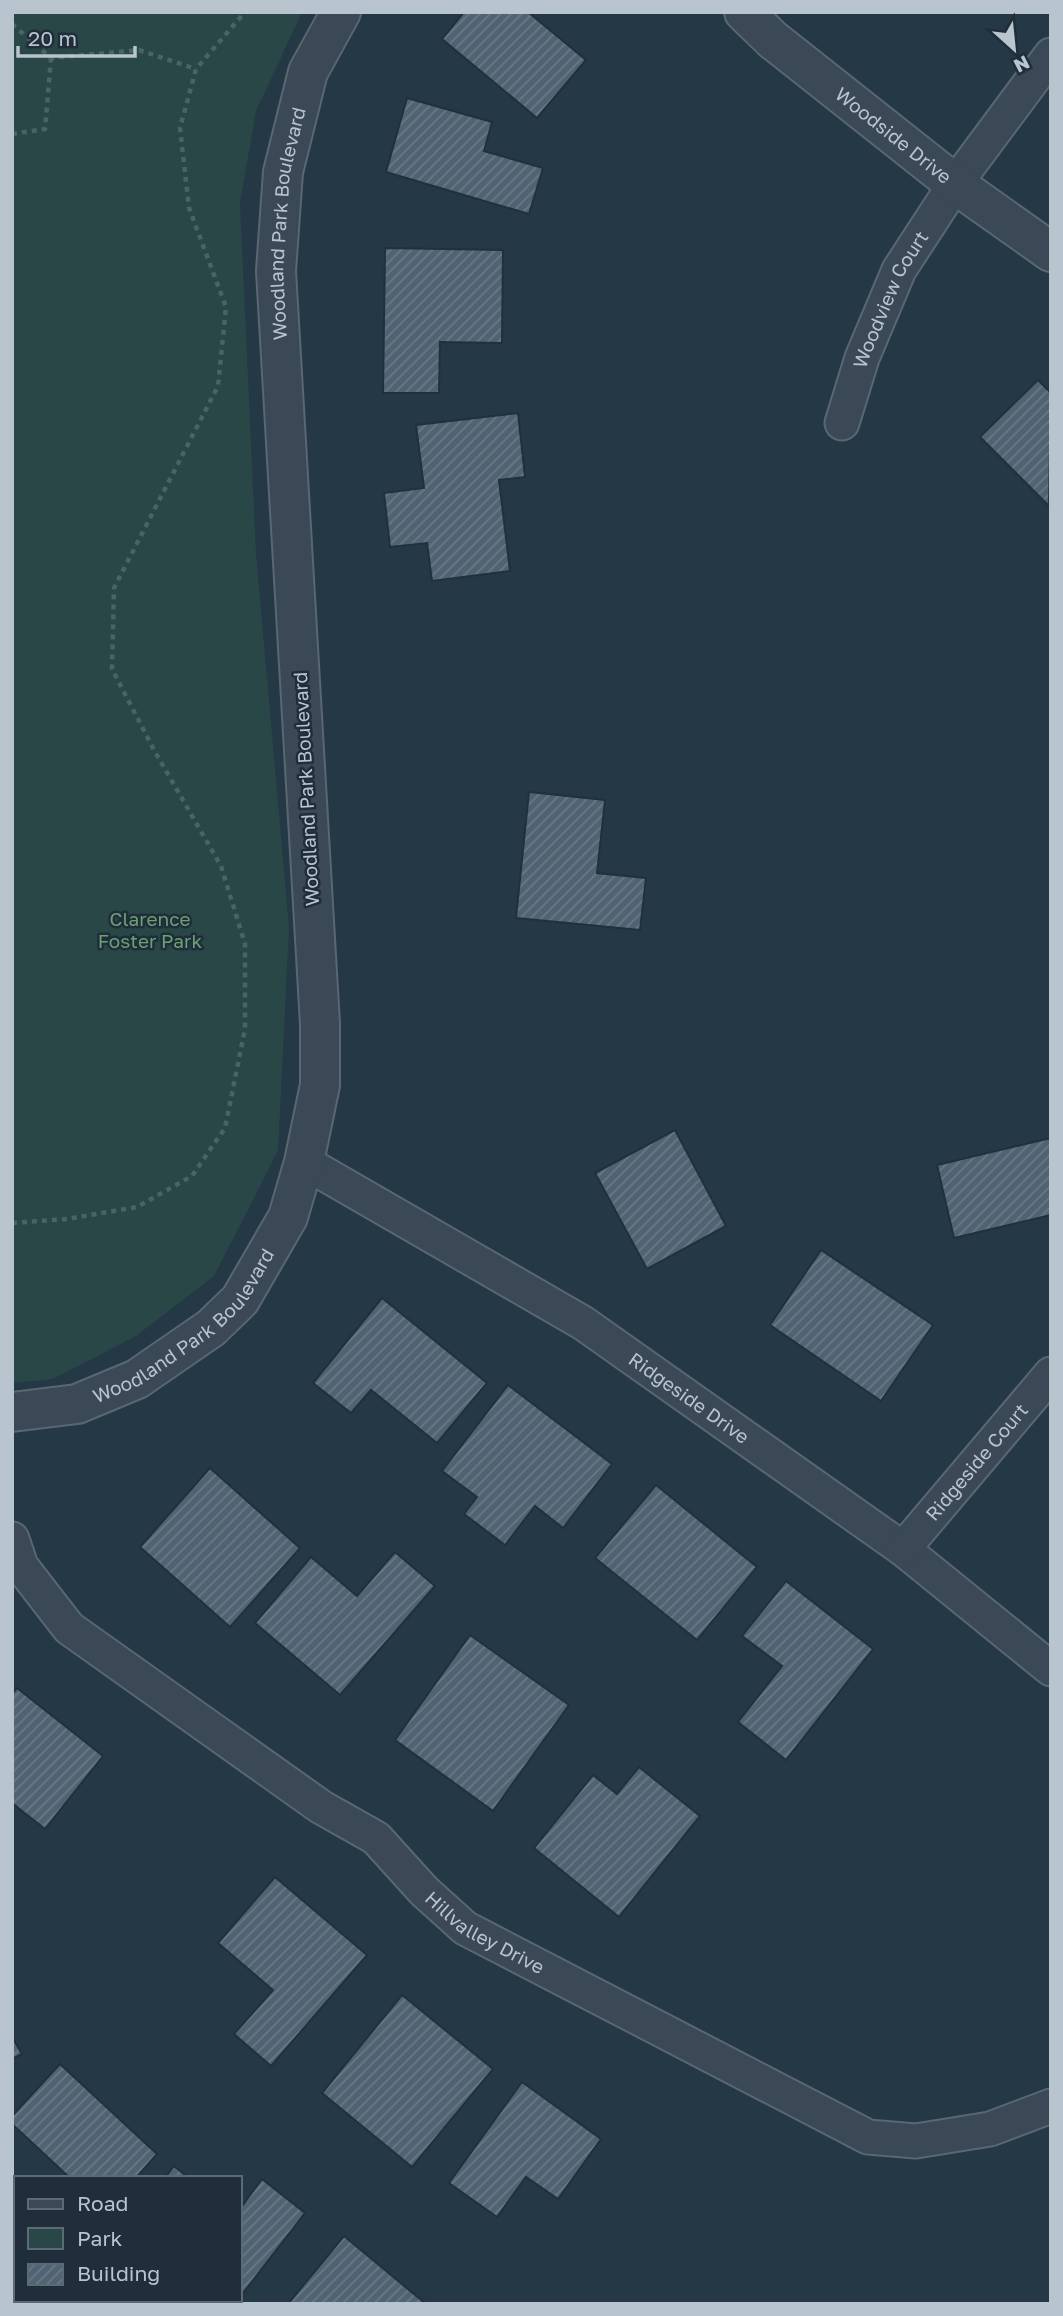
<svg xmlns="http://www.w3.org/2000/svg" width="1063" height="2316" viewBox="0 0 1063 2316" font-family="'Golos Text',sans-serif">
<style>
.park{fill:#284746}
.building{fill:url(#building-hatch);stroke:#21303c;stroke-width:2}
.lines{fill:none;stroke-linecap:round;stroke-linejoin:round}
.minor-casing{stroke:#596772;stroke-width:37}
.tertiary-casing{stroke:#596772;stroke-width:42}
.path{stroke:#486463;stroke-width:4.5;stroke-dasharray:5 5;stroke-linecap:butt}
.minor{stroke:#3a4955;stroke-width:33}
.tertiary{stroke:#3a4955;stroke-width:38}
.labels{text-anchor:middle;stroke-width:5;stroke-linejoin:round;paint-order:stroke}
.street-label{font-size:19px;fill:#b8c4ce;stroke:#1f2e3a}
.park-label{font-size:19px;fill:#6da172;stroke:#1f2e3a}
</style>
<defs>
<pattern id="building-hatch" width="6" height="6" patternUnits="userSpaceOnUse" patternTransform="scale(1.75)"><rect width="6" height="6" fill="#516373"/><path d="M-1 1l2-2M0 6l6-6M5 7l2-2" fill="none" stroke="#687886"/></pattern>
</defs>
<rect width="100%" height="100%" fill="#253846"/>
<path class="park" d="M 12,12 L 302,12 L 256,111 L 240,203 L 256,554 L 289,927 L 278,1151 L 214,1276 L 136,1336 L 53,1379 L 12,1383 Z"/>
<g class="building">
<path d="M 464,12 L 528,12 L 586,60 L 537,118 L 442,39 Z"/>
<path d="M 407,98 L 492,122 L 484,151 L 543,168 L 529,214 L 386,172 Z"/>
<path d="M 385,248 L 503,250 L 502,343 L 440,342 L 439,393 L 383,393 Z"/>
<path d="M 1038,380 L 1051,393 L 1049,506 L 980,437 Z"/>
<path d="M 518,413 L 525,477 L 499,480 L 510,571 L 432,581 L 427,543 L 390,547 L 384,493 L 424,488 L 416,425 Z"/>
<path d="M 529,792 L 605,800 L 597,873 L 646,878 L 640,930 L 516,918 Z"/>
<path d="M 675,1130 L 726,1226 L 647,1269 L 595,1173 Z"/>
<path d="M 1051,1138 L 1051,1215 L 954,1238 L 937,1165 Z"/>
<path d="M 821,1250 L 933,1325 L 881,1401 L 770,1325 Z"/>
<path d="M 382,1298 L 487,1383 L 437,1443 L 371,1390 L 351,1413 L 313,1383 Z"/>
<path d="M 508,1385 L 612,1464 L 563,1528 L 535,1506 L 505,1545 L 464,1514 L 477,1497 L 442,1471 Z"/>
<path d="M 210,1468 L 300,1548 L 230,1627 L 140,1547 Z"/>
<path d="M 656,1485 L 757,1567 L 697,1640 L 595,1558 Z"/>
<path d="M 395,1552 L 435,1586 L 340,1695 L 255,1623 L 311,1557 L 357,1596 Z"/>
<path d="M 786,1581 L 873,1649 L 786,1760 L 738,1722 L 782,1666 L 742,1636 Z"/>
<path d="M 470,1635 L 569,1705 L 493,1811 L 395,1740 Z"/>
<path d="M 17,1688 L 103,1756 L 45,1829 L 12,1803 L 12,1694 Z"/>
<path d="M 639,1767 L 700,1816 L 619,1917 L 534,1848 L 593,1775 L 617,1794 Z"/>
<path d="M 275,1877 L 367,1955 L 271,2066 L 234,2034 L 273,1990 L 218,1943 Z"/>
<path d="M 402,1995 L 493,2069 L 412,2167 L 322,2093 Z"/>
<path d="M 12,2037 L 22,2054 L 12,2059 Z"/>
<path d="M 60,2064 L 157,2154 L 136,2178 L 70,2178 L 12,2124 L 12,2116 Z"/>
<path d="M 522,2082 L 601,2139 L 558,2199 L 526,2177 L 497,2217 L 449,2183 Z"/>
<path d="M 174,2166 L 189,2178 L 165,2178 Z"/>
<path d="M 262,2179 L 305,2213 L 240,2297 L 240,2209 Z"/>
<path d="M 344,2236 L 426,2304 L 288,2304 Z"/>
</g>
<g class="lines">
<g class="minor-casing">
<g id="minor">
<path id="s1" d="M 842,423 L 862,358 L 899,270 L 955,184 L 1051,55"/>
<path id="s2" d="M 304,1162 L 583,1323 L 903,1549 L 1051,1669"/>
<path id="s3" d="M 12,1539 L 21,1566 L 69,1628 L 321,1807 L 376,1838 L 424,1891 L 465,1928 L 868,2137 L 916,2141 L 990,2129 L 1051,2106"/>
<path id="s4" d="M 903,1549 L 1051,1374"/>
<path d="M 12,2259 L 16,2262"/>
<path d="M 65,2300 L 69,2304"/>
</g>
</g>
<g class="tertiary-casing">
<g id="tertiary">
<path id="s5" d="M 744,12 L 773,40 L 955,184 L 1051,252"/>
<path id="s6" d="M 12,1412 L 77,1404 L 137,1379 L 211,1328 L 240,1300 L 288,1217 L 304,1162 L 320,1085 L 320,1024 L 276,271 L 283,172 L 308,72 L 341,12"/>
</g>
</g>
<g class="path">
<path d="M 12,24 L 51,58 L 139,50 L 196,69"/>
<path d="M 12,134 L 45,129 L 51,58"/>
<path d="M 12,1223 L 67,1219 L 137,1207 L 192,1176 L 225,1128 L 245,1029 L 245,944 L 221,866 L 154,750 L 112,669 L 114,588 L 218,386 L 226,307 L 189,208 L 180,128 L 196,69 L 245,12"/>
</g>
<use href="#minor" class="minor"/>
<use href="#tertiary" class="tertiary"/>
</g>
<g class="labels">
<g class="street-label">
<text dy="7" stroke="none"><textPath href="#s5" startOffset="194">Woodside Drive</textPath></text>
<text dy="7" stroke="none"><textPath href="#s6" startOffset="1356">Woodland Park Boulevard</textPath></text>
<text dy="7" stroke="none"><textPath href="#s1" startOffset="133">Woodview Court</textPath></text>
<text transform="translate(306 789) rotate(-93)" y="7">Woodland Park Boulevard</text>
<text dy="7" stroke="none"><textPath href="#s6" startOffset="201">Woodland Park Boulevard</textPath></text>
<text dy="7" stroke="none"><textPath href="#s2" startOffset="452">Ridgeside Drive</textPath></text>
<text dy="7" stroke="none"><textPath href="#s4" startOffset="114">Ridgeside Court</textPath></text>
<text dy="7" stroke="none"><textPath href="#s3" startOffset="625">Hillvalley Drive</textPath></text>
</g>
<g class="park-label">
<text x="150" y="926">Clarence<tspan x="150" dy="22">Foster Park</tspan></text>
</g>
</g>
<rect width="1063" height="2316" fill="none" stroke="#b8c4ce" stroke-width="28"/>
<rect x="14" y="2176" width="228" height="126" fill="#1f2e3a" stroke="#5c6a75" stroke-width="2"/>
<rect x="28" y="2199" width="35" height="10" fill="#3a4955" stroke="#5c6a75" stroke-width="2"/>
<text x="77" y="2211" font-size="21" fill="#b8c4ce">Road</text>
<rect x="28" y="2228" width="35" height="21" fill="#284746" stroke="#5c6a75" stroke-width="2"/>
<text x="77" y="2246" font-size="21" fill="#b8c4ce">Park</text>
<rect x="28" y="2264" width="35" height="21" fill="url(#building-hatch)" stroke="#5c6a75" stroke-width="2"/>
<text x="77" y="2281" font-size="21" fill="#b8c4ce">Building</text>
<g transform="translate(1014 49) rotate(153)" stroke="#1f2e3a" stroke-width="5" paint-order="stroke">
<path d="M0-5L12 26L0 18L-12 26Z" fill="#b8c4ce"/>
<text y="-10" font-size="19" font-weight="bold" text-anchor="middle" fill="#b8c4ce">N</text>
</g>
<path d="M18 46v10h117v-10" fill="none" stroke="#b8c4ce" stroke-width="3.5"/>
<text x="28" y="46" font-size="21" fill="#b8c4ce" stroke="#1f2e3a" stroke-width="5" paint-order="stroke">20 m</text>
</svg>
